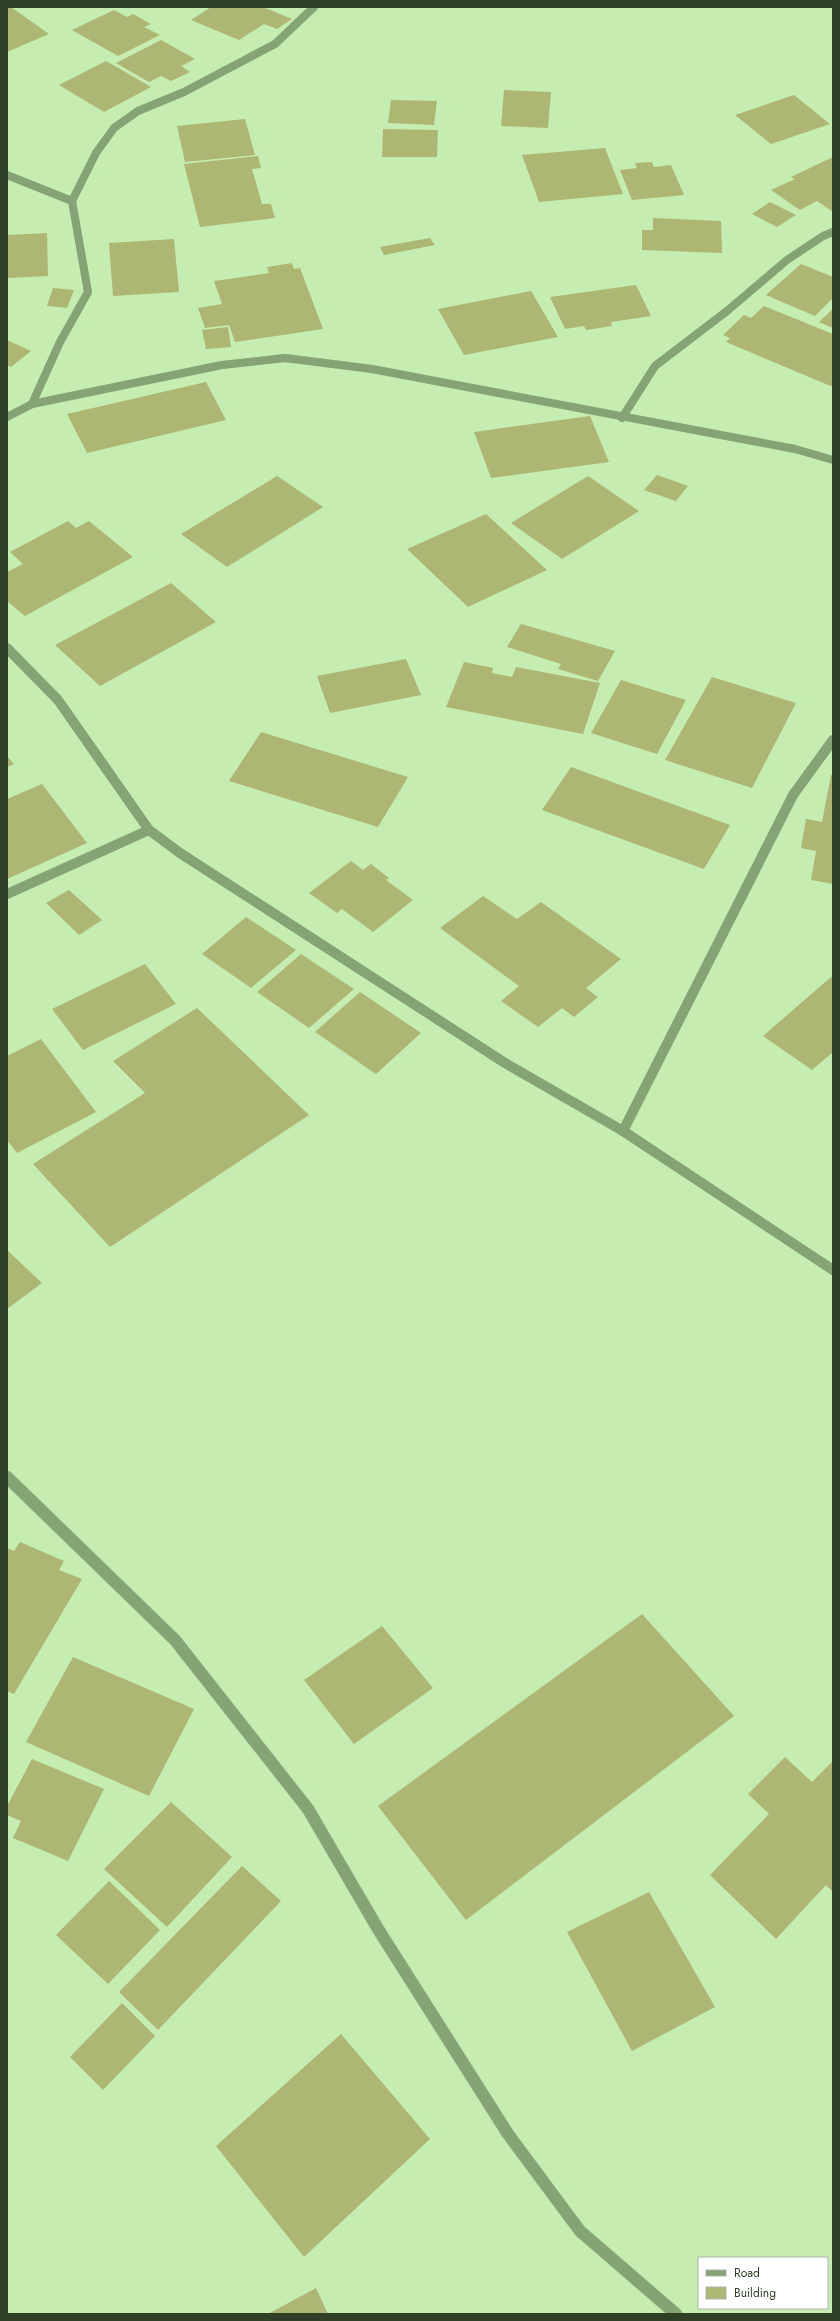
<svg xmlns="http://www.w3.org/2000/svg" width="840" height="2321" viewBox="0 0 840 2321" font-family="Jost,sans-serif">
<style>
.building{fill:#adb672}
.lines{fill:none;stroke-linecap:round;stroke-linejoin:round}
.minor-far2-casing{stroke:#a8ca95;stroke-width:8}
.minor-far1-casing{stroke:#a8ca95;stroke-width:10}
.minor-casing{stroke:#a8ca95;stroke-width:13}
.minor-far2{stroke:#86a376;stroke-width:8}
.minor-far1{stroke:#86a376;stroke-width:10}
.minor{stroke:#86a376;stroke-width:12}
</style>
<rect width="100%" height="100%" fill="#c6edb1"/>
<g class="building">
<path d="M 7,7 L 11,7 L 49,34 L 7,52 Z"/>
<path d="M 211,7 L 263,7 L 292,19 L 277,29 L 264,24 L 239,40 L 191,20 Z"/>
<path d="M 114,10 L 127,17 L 133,14 L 151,24 L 144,27 L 160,35 L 118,56 L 72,30 Z"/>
<path d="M 161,40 L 195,59 L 181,66 L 190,72 L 171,81 L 161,76 L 149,82 L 116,63 Z"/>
<path d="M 106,61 L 151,87 L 104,112 L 59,85 Z"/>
<path d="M 504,90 L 551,92 L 548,128 L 501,126 Z"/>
<path d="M 794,95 L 830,124 L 771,144 L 735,115 Z"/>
<path d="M 391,100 L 437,101 L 434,125 L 388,123 Z"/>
<path d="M 245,119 L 255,155 L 185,162 L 177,126 Z"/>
<path d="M 383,129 L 438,130 L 437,157 L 382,157 Z"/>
<path d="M 605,148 L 623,194 L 539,202 L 522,155 Z"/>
<path d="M 258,156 L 261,168 L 252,169 L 262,204 L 271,204 L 275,218 L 200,227 L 184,164 Z"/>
<path d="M 833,157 L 833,212 L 817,201 L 800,210 L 771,190 L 795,179 L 791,177 Z"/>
<path d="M 652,162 L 654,167 L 671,165 L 684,195 L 632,200 L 620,170 L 637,168 L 635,163 Z"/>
<path d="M 770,202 L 796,215 L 777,227 L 752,214 Z"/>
<path d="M 653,218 L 721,221 L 722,253 L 642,250 L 642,230 L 653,230 Z"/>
<path d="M 47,233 L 48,276 L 7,278 L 7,235 Z"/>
<path d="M 430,238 L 435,245 L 384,255 L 380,247 Z"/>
<path d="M 174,239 L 179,292 L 113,296 L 109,243 Z"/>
<path d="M 292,263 L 294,269 L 300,268 L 323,329 L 235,342 L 229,325 L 205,328 L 198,308 L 222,304 L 214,281 L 269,273 L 267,267 Z"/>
<path d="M 801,264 L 833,277 L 833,298 L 815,316 L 766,295 Z"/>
<path d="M 636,285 L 651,316 L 611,322 L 612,326 L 586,330 L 584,326 L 565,329 L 550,297 Z"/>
<path d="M 53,288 L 74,290 L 67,308 L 47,306 Z"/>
<path d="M 531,291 L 558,337 L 464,355 L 438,309 Z"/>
<path d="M 764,306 L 833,334 L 833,387 L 726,342 L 730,338 L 723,335 L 744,315 L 751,318 Z"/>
<path d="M 833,309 L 833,328 L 819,322 Z"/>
<path d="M 228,327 L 231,347 L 206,349 L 202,330 Z"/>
<path d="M 7,340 L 31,351 L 11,367 L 7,365 Z"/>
<path d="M 206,382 L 226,420 L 87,453 L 67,414 Z"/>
<path d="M 590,416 L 609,462 L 491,478 L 474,432 Z"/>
<path d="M 657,475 L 688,486 L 676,501 L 644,490 Z"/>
<path d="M 277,476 L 323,507 L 227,567 L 181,534 Z"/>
<path d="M 588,476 L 639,511 L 562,559 L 511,523 Z"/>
<path d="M 486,514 L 547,570 L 468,607 L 407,549 Z"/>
<path d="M 68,521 L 76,528 L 89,521 L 133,557 L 25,616 L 7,601 L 7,572 L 23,564 L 10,552 Z"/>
<path d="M 171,583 L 216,622 L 100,686 L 55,645 Z"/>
<path d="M 521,624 L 615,651 L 598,681 L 558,669 L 561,664 L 507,647 Z"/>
<path d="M 406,659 L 421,695 L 330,713 L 317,676 Z"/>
<path d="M 464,662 L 493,668 L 492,673 L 512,677 L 516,667 L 600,683 L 583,734 L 446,707 Z"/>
<path d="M 712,677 L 796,703 L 752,788 L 665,760 Z"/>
<path d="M 621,680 L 686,700 L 657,754 L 591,733 Z"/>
<path d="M 261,732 L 408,777 L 378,827 L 229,781 Z"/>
<path d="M 7,756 L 14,764 L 7,767 Z"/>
<path d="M 571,767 L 730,825 L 704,869 L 542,810 Z"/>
<path d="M 831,775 L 833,775 L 833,884 L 811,880 L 816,851 L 801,848 L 806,819 L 822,822 Z"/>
<path d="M 42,784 L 87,843 L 7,879 L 7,799 Z"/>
<path d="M 351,861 L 363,870 L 371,864 L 389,878 L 386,880 L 413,900 L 373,932 L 342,909 L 337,913 L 309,893 Z"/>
<path d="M 69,890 L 102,920 L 79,935 L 46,903 Z"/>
<path d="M 483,896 L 517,919 L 541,902 L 621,959 L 586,988 L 598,997 L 574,1017 L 562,1008 L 538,1027 L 501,1001 L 519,986 L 440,928 Z"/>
<path d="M 246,917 L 296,950 L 251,988 L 202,954 Z"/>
<path d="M 301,954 L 354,989 L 309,1028 L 257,992 Z"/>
<path d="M 145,964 L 176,1004 L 83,1050 L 52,1009 Z"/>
<path d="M 831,977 L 833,978 L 833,1052 L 812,1070 L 763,1036 Z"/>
<path d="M 360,992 L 421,1033 L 376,1074 L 315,1032 Z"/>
<path d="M 197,1008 L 309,1115 L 110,1247 L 33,1164 L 145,1093 L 113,1061 Z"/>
<path d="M 41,1039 L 96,1112 L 17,1153 L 7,1140 L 7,1056 Z"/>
<path d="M 7,1250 L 42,1283 L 7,1309 Z"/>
<path d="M 20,1542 L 64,1561 L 59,1570 L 82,1579 L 14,1694 L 7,1691 L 7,1548 L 14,1551 Z"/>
<path d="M 642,1614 L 734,1716 L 466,1920 L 378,1806 Z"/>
<path d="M 382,1626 L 433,1688 L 354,1744 L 304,1680 Z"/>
<path d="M 73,1657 L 194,1709 L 149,1796 L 26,1742 Z"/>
<path d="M 785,1757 L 812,1782 L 833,1761 L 833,1892 L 826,1885 L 776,1939 L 710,1875 L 769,1814 L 748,1794 Z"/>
<path d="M 32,1759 L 104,1789 L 68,1861 L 13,1838 L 21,1821 L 7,1815 L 7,1806 Z"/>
<path d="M 171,1802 L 232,1857 L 167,1927 L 104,1869 Z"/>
<path d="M 242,1866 L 281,1901 L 158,2030 L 119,1992 Z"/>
<path d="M 109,1881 L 160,1930 L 108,1984 L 56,1935 Z"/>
<path d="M 649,1892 L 715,2007 L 632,2051 L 567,1932 Z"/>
<path d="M 122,2003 L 155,2036 L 103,2090 L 70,2057 Z"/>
<path d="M 341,2034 L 430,2139 L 304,2257 L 216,2146 Z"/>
<path d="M 316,2288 L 328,2314 L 268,2314 Z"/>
</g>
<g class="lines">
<g class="minor-far2-casing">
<g id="minor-far2">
<path d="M 7,175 L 72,201"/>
<path d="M 32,404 L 60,342 L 88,292 L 72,201 L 96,153 L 114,128 L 138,111 L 184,92 L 275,44 L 314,7"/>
<path d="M 7,417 L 32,404 L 222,365 L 285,358 L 372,369 L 795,449 L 833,460"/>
<path d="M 622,418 L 655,366 L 727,311 L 787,260 L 823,236 L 833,232"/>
</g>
</g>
<g class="minor-far1-casing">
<g id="minor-far1">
<path d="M 7,648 L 58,700 L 149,830 L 180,853 L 505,1063 L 623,1131 L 833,1270"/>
<path d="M 7,894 L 149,830"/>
<path d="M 623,1131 L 793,795 L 833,740"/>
</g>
</g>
<g class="minor-casing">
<path id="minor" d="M 7,1477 L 175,1640 L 308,1809 L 378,1929 L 508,2134 L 580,2231 L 676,2314"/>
</g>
<use href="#minor-far2" class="minor-far2"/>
<use href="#minor-far1" class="minor-far1"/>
<use href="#minor" class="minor"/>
</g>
<rect width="840" height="2321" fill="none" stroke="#304027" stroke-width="16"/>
<rect x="698" y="2257" width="130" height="52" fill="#ffffff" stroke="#acb3a9"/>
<rect x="706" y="2270" width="20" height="6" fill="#86a376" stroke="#acb3a9"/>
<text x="734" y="2277" font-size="12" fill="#304027">Road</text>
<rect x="706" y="2287" width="20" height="12" fill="#adb672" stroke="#acb3a9"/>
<text x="734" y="2297" font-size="12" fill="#304027">Building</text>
</svg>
